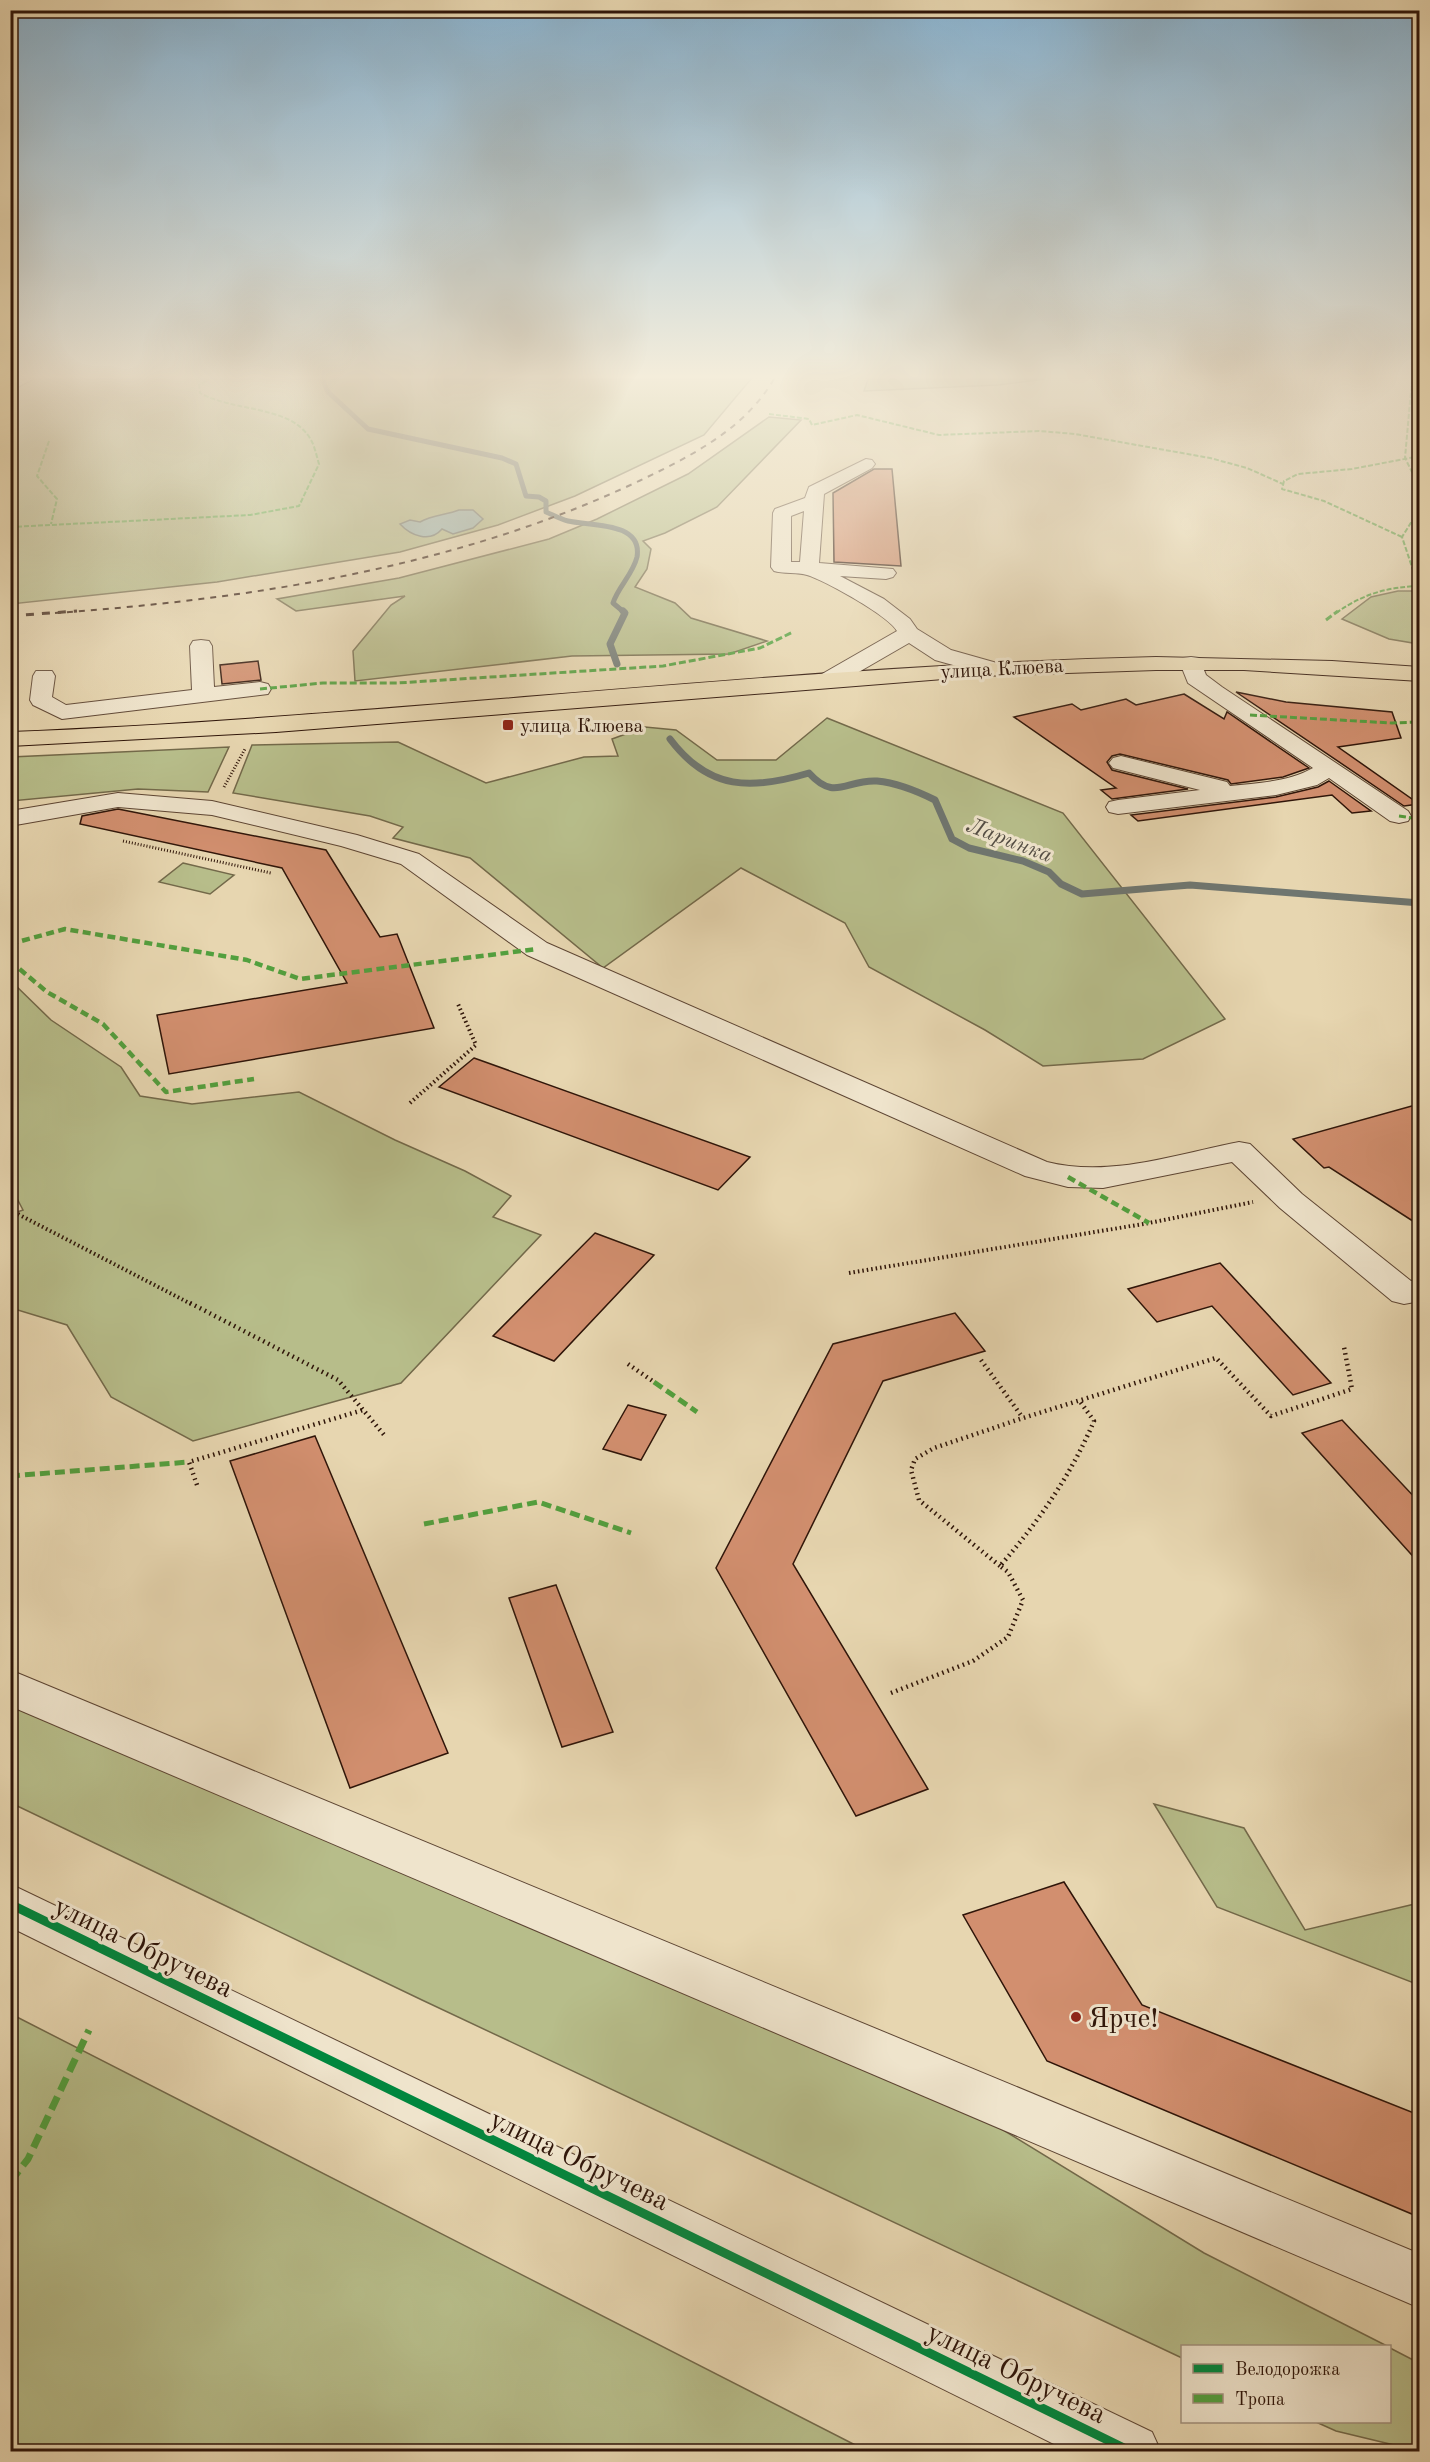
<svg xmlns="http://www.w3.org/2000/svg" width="1430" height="2462" viewBox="0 0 1430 2462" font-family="'Old Standard TT',serif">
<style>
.green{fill:#b7bd8a;stroke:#73694a;stroke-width:1.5}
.water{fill:#9ab7b5;stroke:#6f7670;stroke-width:1.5}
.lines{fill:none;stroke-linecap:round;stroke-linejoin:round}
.stream-far1{stroke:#6f7670;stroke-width:5}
.stream{stroke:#6f7670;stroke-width:7}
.building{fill:#d28f6f;stroke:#2f1509;stroke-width:1.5}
.minor-casing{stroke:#5d4533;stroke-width:2}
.major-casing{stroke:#2f1509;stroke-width:2}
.path-far2{stroke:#2f1509;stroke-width:3;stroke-dasharray:1 2;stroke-linecap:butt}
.path-far1{stroke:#2f1509;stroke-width:4;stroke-dasharray:1.5 3;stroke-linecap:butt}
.path{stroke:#2f1509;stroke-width:4.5;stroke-dasharray:1.5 4;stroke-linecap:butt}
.minor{fill:#efe4cc;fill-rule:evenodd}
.major{fill:#e7d6b0;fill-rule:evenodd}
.rail-far1{stroke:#2f1509;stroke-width:2;stroke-dasharray:6 6;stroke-linecap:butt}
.rail{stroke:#2f1509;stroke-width:3;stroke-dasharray:8 8;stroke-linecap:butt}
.quiet-far4{stroke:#52a03e;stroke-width:2;stroke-dasharray:5 2;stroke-linecap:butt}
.quiet-far3{stroke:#52a03e;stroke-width:3;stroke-dasharray:7 3;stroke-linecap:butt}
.quiet-far2{stroke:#52a03e;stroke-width:4.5;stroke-dasharray:8 4.5;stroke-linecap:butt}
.quiet-far1{stroke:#52a03e;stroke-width:5;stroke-dasharray:10 5;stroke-linecap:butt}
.quiet{stroke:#52a03e;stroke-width:7;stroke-dasharray:14 7;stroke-linecap:butt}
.cycleway-casing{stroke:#efe4cc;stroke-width:13}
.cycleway{stroke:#00873e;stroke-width:9}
.poi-dot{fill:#8f2418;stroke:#efe4cc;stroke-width:2}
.labels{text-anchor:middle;stroke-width:6;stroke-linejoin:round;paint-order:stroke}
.far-street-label{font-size:20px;fill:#2f1509;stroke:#efe4cc}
.far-poi-label{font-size:20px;fill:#2f1509;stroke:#efe4cc;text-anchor:start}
.far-water-label{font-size:22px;font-style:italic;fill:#544e45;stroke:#efe4cc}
.near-street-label{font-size:28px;fill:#2f1509;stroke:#efe4cc}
.near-poi-label{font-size:28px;fill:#2f1509;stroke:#efe4cc;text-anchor:start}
</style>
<rect width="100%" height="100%" fill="#e7d6b0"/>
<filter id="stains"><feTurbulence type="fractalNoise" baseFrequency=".00333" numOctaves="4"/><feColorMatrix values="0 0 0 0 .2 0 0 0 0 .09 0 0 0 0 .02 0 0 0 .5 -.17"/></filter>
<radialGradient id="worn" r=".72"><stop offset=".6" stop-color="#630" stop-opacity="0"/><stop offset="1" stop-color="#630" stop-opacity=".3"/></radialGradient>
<g class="green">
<path d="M 33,379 L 751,379 L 704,435 L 575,496 L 498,525 L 400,552 L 217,582 L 11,604 L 10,390 Z"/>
<path d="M 868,379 L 1045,379 L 998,385 L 864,391 Z"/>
<path d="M 769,417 L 801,420 L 717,507 L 665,533 L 643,541 L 651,549 L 647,569 L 635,587 L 675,603 L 691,618 L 767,641 L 729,654 L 572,656 L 355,681 L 353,651 L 391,605 L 405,596 L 296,611 L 277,599 L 399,578 L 549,539 L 597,519 L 688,474 Z"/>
<path d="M 1398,591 L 1419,591 L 1419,644 L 1389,639 L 1342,619 L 1371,597 Z"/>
<path d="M 827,718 L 1063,813 L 1225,1019 L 1143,1059 L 1043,1066 L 985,1030 L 869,967 L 845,923 L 741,868 L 603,968 L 470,858 L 393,838 L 403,827 L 370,816 L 233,793 L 252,745 L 398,742 L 486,783 L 584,757 L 618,756 L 612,739 L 645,727 L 676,730 L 717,760 L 776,760 Z"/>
<path d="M 229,747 L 208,792 L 138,789 L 11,801 L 11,757 Z"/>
<path d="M 183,863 L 234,875 L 210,894 L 159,882 Z"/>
<path d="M 11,981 L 51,1020 L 121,1067 L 140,1096 L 192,1104 L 299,1092 L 395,1140 L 465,1171 L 511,1196 L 493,1217 L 541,1235 L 401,1383 L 193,1441 L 111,1397 L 67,1325 L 11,1308 L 11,1214 L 23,1210 L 11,1187 Z"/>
<path d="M 10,1688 L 1000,2128 L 1204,2253 L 1387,2346 L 1182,2346 L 1182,2358 L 422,2000 L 11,1803 Z"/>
<path d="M 1154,1804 L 1244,1828 L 1305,1930 L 1419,1903 L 1419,1985 L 1217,1907 Z"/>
<path d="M 11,2014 L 867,2451 L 11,2451 Z"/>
<path d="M 1390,2348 L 1419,2363 L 1419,2451 L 1336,2431 L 1316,2422 L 1390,2422 Z"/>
</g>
<path class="water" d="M 459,510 L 473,510 L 483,519 L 473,528 L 453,534 L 442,529 C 430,543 411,536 400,524 L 410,520 L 420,522 C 432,515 446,515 459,510 Z"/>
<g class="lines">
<path class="stream-far1" d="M 322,379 L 328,392 L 368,429 L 502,458 L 516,464 L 526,496 L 539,497 L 546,501 L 546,512 C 553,515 560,519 568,521 C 589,526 643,521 637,557 C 633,574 618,587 613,603 L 625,613"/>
<g class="stream">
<path d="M 617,664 L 610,644 L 625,613 L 623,611"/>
<path d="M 670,739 C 709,791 752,790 809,773 C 835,802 846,779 877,781 C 898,783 917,791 935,800 L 952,839 L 969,848 L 1023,861 L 1049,872 L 1061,884 L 1082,894 L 1190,885 L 1420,903"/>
</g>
</g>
<g class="building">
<path d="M 874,469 L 892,469 L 901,566 L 834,562 L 833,493 Z"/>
<path d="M 258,661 L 261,680 L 222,684 L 220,665 Z"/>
<path d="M 1236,692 L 1286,702 L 1392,712 L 1401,738 L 1338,747 L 1419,804 L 1404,806 Z"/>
<path d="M 1184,694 L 1224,719 L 1227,712 L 1309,768 L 1283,777 L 1231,784 L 1228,780 L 1120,754 L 1112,756 L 1107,762 L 1112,770 L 1188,789 L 1112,799 L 1101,790 L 1116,788 L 1014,717 L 1072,704 L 1081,710 L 1126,699 L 1136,705 Z"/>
<path d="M 1329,781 L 1371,811 L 1352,813 L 1332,795 L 1138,821 L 1131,815 L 1276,797 L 1318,787 Z"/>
<path d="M 118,809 L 326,850 L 380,937 L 397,934 L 434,1028 L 169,1074 L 157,1015 L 347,983 L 282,868 L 80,824 L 82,816 Z"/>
<path d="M 474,1058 L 750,1157 L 718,1190 L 439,1087 Z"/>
<path d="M 1419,1104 L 1419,1225 L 1329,1167 L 1324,1168 L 1293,1139 Z"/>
<path d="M 595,1233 L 654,1255 L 554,1361 L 493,1336 Z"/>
<path d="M 1220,1263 L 1331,1383 L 1293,1395 L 1212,1306 L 1157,1322 L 1128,1289 Z"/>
<path d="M 955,1313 L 985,1351 L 883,1381 L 793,1564 L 928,1789 L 856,1816 L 716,1568 L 833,1344 Z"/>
<path d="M 628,1405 L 666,1415 L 641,1460 L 603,1449 Z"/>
<path d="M 1342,1420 L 1419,1502 L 1419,1563 L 1302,1433 Z"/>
<path d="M 315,1436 L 448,1753 L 350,1788 L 230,1461 Z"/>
<path d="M 556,1585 L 613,1732 L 562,1747 L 509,1598 Z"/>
<path d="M 1064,1882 L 1142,2005 L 1419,2115 L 1419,2217 L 1047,2061 L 963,1915 Z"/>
</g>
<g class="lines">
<g class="minor-casing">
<g id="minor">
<path d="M 33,379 L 10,391 L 10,380 Z"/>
<path d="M 866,459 L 872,460 L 875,464 L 872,468 L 824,494 L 819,563 L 893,569 L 896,573 L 893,577 L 886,579 L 840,576 L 884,599 L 910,619 L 917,629 L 951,650 L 997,663 L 1000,668 L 997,673 L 989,675 L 935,660 L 909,643 L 838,684 L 822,684 L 819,679 L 822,674 L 897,631 C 889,616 824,580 807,575 C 796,572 785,574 774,571 L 771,567 L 773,513 L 775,509 L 805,498 L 809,487 ZM 804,511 L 800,562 L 791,562 L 791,516 Z"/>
<path d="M 201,640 L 209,641 L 212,646 L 214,687 L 260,682 L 268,684 L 271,689 L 268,694 L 62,719 L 33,705 L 30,700 L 33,676 L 36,671 L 52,671 L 55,676 L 52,697 L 66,705 L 192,690 L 190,646 L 193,641 Z"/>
<path d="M 1191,657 L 1199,658 L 1206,675 L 1222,687 L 1408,811 L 1411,816 L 1408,821 L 1399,823 L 1390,821 L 1329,778 L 1317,785 L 1276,795 L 1118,814 L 1109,812 L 1106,807 L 1109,802 L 1118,800 L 1200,790 L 1113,768 L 1109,763 L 1113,758 L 1121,756 L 1227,782 L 1230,786 C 1258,783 1288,782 1313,768 L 1188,683 L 1180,663 L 1183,658 Z"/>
<path d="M 118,793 L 212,801 L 357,835 L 419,854 L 547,943 L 1047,1162 C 1110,1178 1177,1154 1239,1142 L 1250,1144 L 1302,1194 L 1411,1281 L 1420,1279 L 1420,1301 L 1404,1304 L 1392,1301 L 1280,1208 L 1232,1162 L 1103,1188 L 1068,1187 L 1025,1176 L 527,955 L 401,864 L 341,846 L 212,815 L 118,807 L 10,826 L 10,811 Z"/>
<path d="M 10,1670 L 1420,2254 L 1420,2308 L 10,1706 Z"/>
<path d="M 10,1884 L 1152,2432 L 1161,2452 L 1070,2452 L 10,1927 Z"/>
</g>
</g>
<g class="major-casing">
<path id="major" d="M 1156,657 L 1332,661 L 1420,667 L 1420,681 L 1244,670 L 1156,670 L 981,676 L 276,732 L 10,746 L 10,732 C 393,717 774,666 1156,657 Z"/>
</g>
<g class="path-far2">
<path d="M 224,787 L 245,749"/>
<path d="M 123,841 L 271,873"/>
</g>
<g class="path-far1">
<path d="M 410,1103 L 476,1045 L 458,1004"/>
<path d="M 10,1210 L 193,1305"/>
<path d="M 849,1273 L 1149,1223 L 1253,1202"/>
</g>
<g class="path">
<path d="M 190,1303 L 338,1380 L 385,1436"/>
<path d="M 981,1360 L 1023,1418"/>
<path d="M 628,1364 L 654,1382"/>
<path d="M 197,1485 L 189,1462 L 363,1410"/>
<path d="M 1000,1566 L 919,1500 L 911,1470 L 915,1459 L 934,1448 L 1023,1418 L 1216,1358 L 1271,1416 L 1352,1389 L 1344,1347"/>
<path d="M 891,1693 L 973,1661 L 1008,1637 L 1023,1600 L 1008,1572 L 1000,1566 C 1039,1521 1071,1475 1094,1421 L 1079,1400"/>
</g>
<use href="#minor" class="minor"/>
<use href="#major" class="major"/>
<path class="rail-far1" d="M 55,613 C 253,599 458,567 639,481 C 691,456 744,430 774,379"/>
<path class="rail" d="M 10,616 L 77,611"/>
<g class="quiet-far4">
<path d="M 1412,379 L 1405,458 L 1420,488"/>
<path d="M 769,414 L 809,419 L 812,425 L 857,415 L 939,435 L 1039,431 L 1075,434 L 1210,458 L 1247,468 L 1283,484"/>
<path d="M 49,441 L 37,476 L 57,499 L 51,524"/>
<path d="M 10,527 L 250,515 L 299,506 L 319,464 C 316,454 314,442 307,434 C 286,406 232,411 200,393 L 199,385 L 209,379"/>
<path d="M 1402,537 L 1324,501 L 1282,489 L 1284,481 L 1298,474 L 1352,469 L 1420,456"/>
<path d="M 1418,585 L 1402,537 L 1420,508"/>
<path d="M 1336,613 C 1363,594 1387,587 1420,586"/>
</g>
<g class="quiet-far3">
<path d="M 1326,620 L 1338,611"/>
<path d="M 260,689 L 323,683 L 397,683 L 663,666 L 760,648 L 793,632"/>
<path d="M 1250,715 L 1392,723 L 1420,722"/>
<path d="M 1399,816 L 1420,819"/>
</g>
<g class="quiet-far2">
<path d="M 10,944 L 65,929 L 247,960 L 300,979 L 537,949"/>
<path d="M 10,961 L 47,992 L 103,1024 L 166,1092 L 254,1079"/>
<path d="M 1068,1177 L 1149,1223"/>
</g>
<g class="quiet-far1">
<path d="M 654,1382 L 697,1412"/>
<path d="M 10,1476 L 189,1462"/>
<path d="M 424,1524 L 538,1502 L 631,1533"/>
</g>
<path class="quiet" d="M 10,2182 L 28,2159 L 89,2030"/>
<g class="cycleway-casing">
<path id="cycleway" d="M 10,1904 L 1132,2452"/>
</g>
<use href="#cycleway" class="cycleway"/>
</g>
<linearGradient id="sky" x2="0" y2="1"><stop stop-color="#89b5d4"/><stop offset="0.52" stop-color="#f4eddb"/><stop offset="1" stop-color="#f4eddb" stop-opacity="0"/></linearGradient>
<rect width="1430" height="724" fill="url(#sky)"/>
<g class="poi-dot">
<rect x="502" y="719" width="12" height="12" rx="3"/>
<circle cx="1076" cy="2017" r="6"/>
</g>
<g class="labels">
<g class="far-street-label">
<text transform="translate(1002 668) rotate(-3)" y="7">улица Клюева</text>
</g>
<g class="far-poi-label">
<text x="520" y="732">улица Клюева</text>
</g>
<g class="far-water-label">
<text transform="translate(1010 839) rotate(21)" y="8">Ларинка</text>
</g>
<g class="near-street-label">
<text transform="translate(144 1946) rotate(26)" y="10">улица Обручева</text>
<text transform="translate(580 2159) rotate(26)" y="10">улица Обручева</text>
<text transform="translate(1017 2372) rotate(26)" y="10">улица Обручева</text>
</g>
<g class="near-poi-label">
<text x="1088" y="2027">Ярче!</text>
</g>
</g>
<rect width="1430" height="2462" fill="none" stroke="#e7d6b0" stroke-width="36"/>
<rect x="12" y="12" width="1406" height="2438" fill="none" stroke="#2f1509" stroke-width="3"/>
<rect x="18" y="18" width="1394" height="2426" fill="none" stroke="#2f1509" stroke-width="1.5"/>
<rect x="1181" y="2345" width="210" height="78" fill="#efe4cc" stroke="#a2917e" stroke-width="1.5"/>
<rect x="1193" y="2364" width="30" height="9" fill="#00873e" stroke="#a2917e" stroke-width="1.5"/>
<text x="1235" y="2375" font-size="18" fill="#2f1509">Велодорожка</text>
<rect x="1193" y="2394" width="30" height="9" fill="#52a03e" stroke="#a2917e" stroke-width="1.5"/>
<text x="1235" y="2405" font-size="18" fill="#2f1509">Тропа</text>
<rect width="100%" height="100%" filter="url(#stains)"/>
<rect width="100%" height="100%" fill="url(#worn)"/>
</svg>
